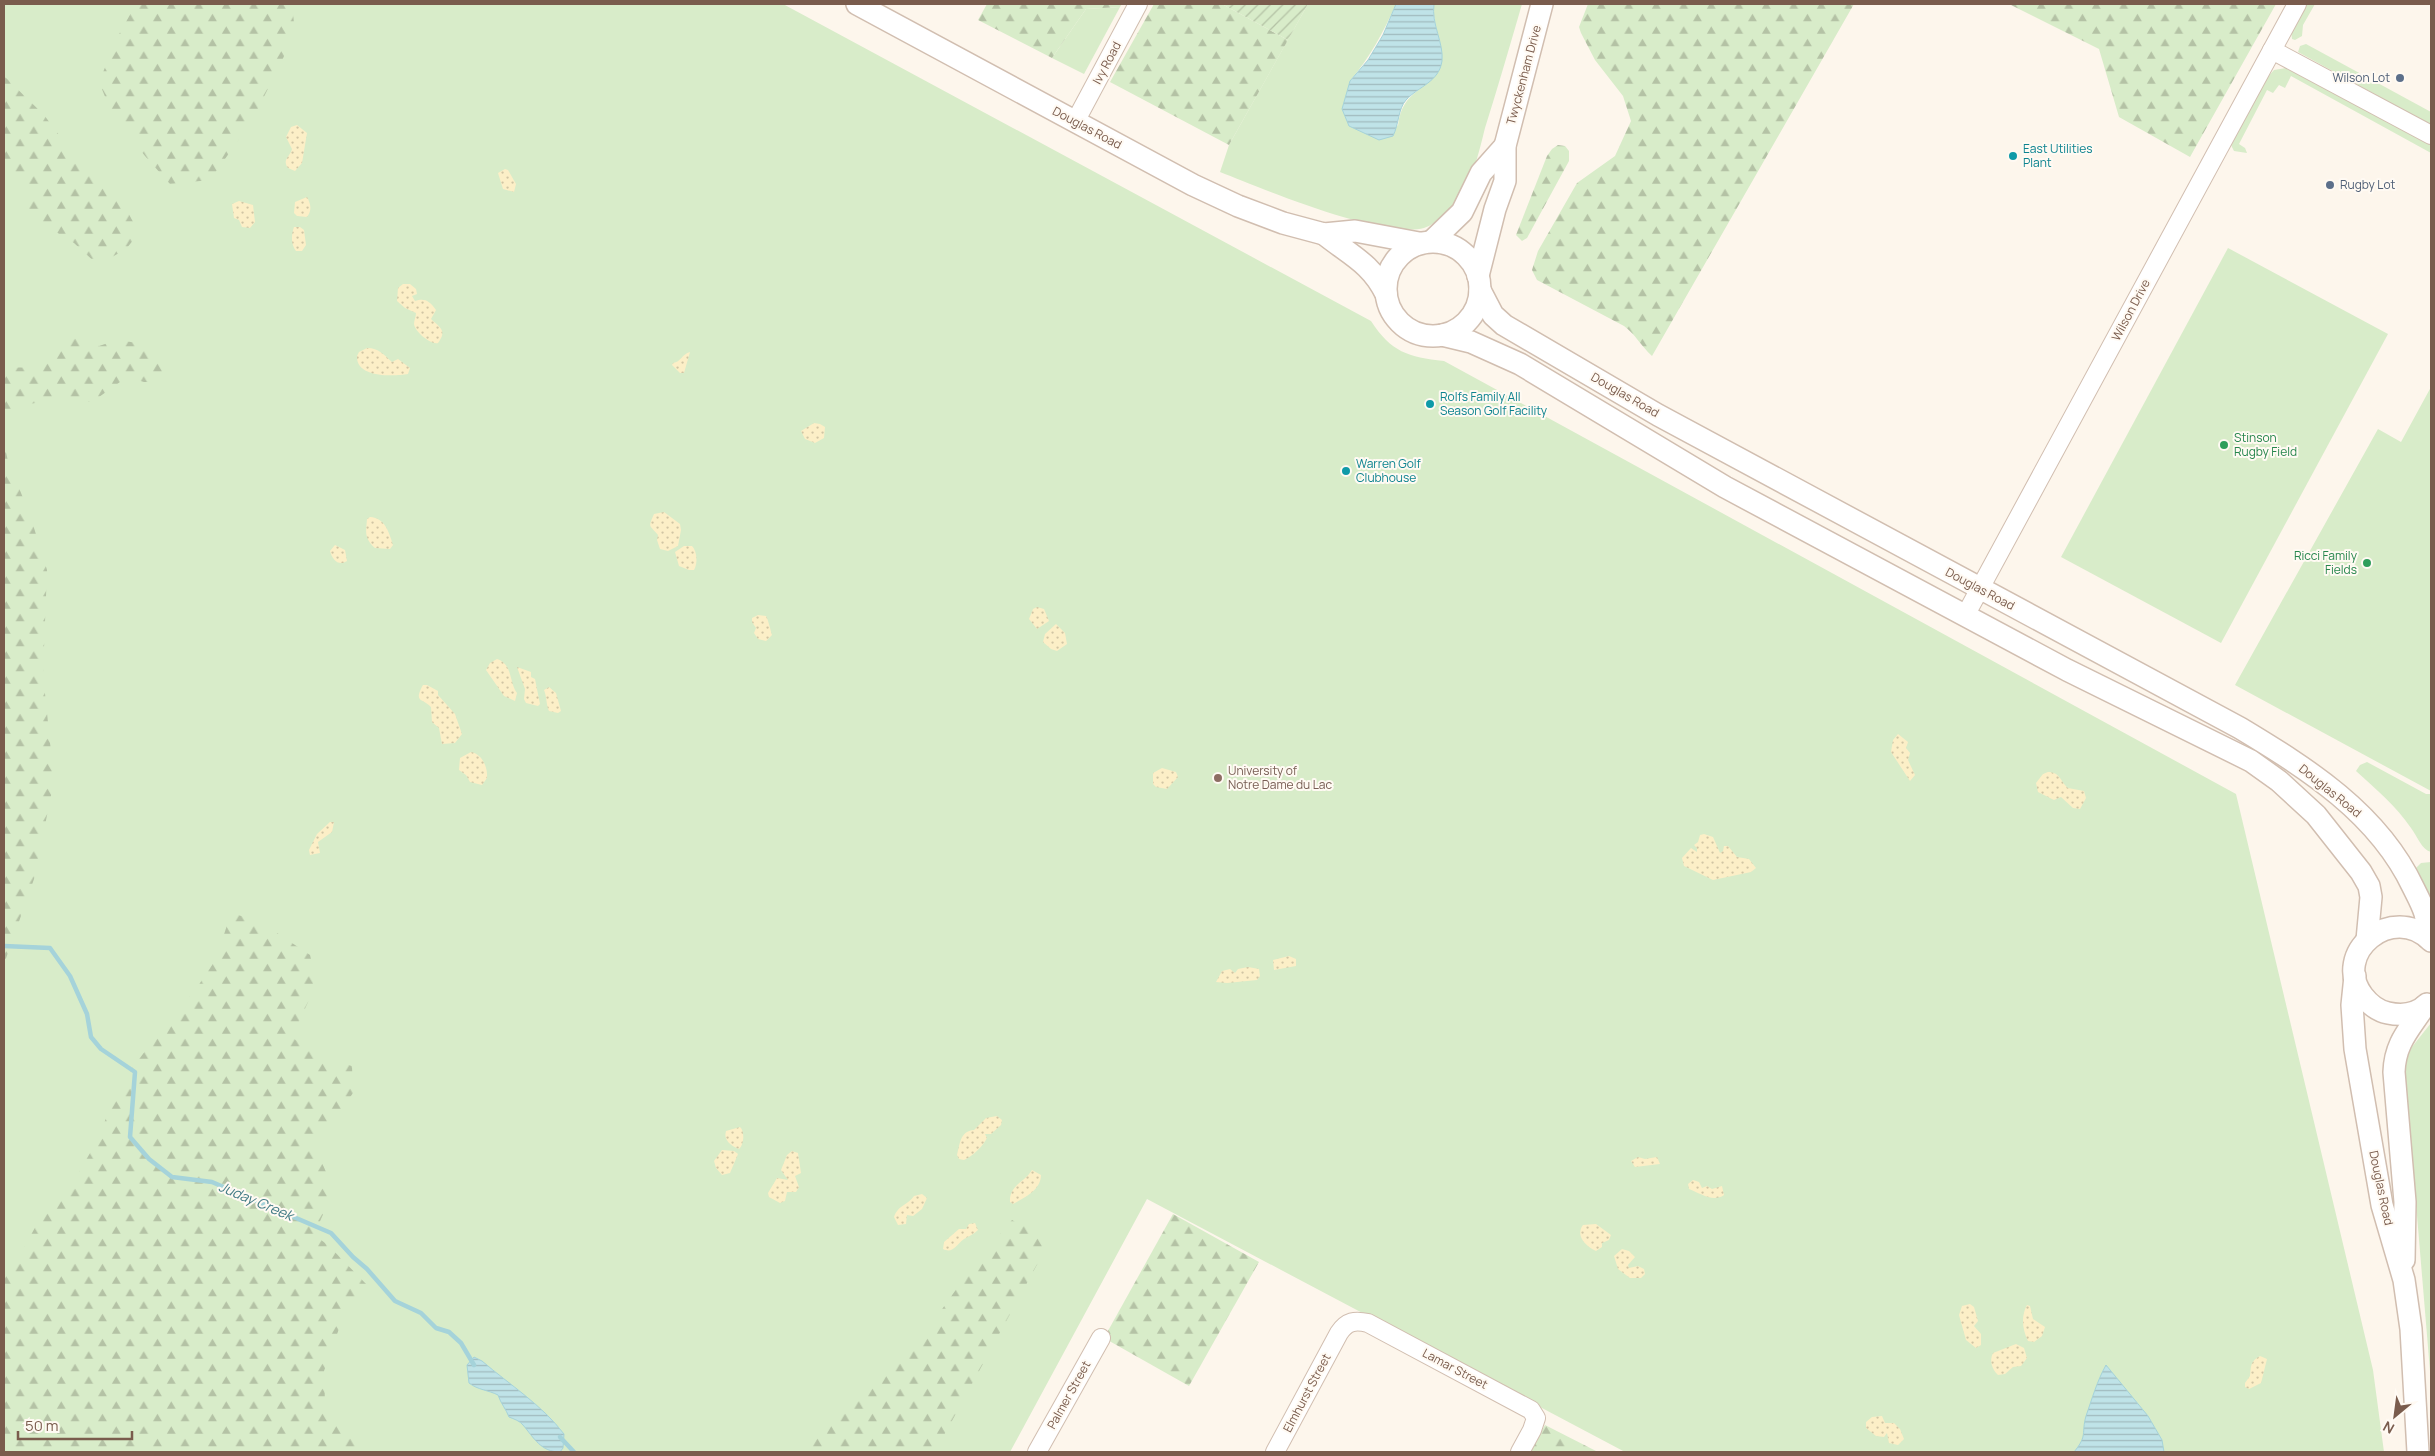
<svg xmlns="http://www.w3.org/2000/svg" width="2435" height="1456" viewBox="0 0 2435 1456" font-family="Manrope,sans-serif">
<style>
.green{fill:#d8ecc9}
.forest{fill:url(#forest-firs)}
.sand{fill:url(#sand-dots)}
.garden{fill:url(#garden-furrows)}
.water{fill:url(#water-rules);stroke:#a5d3da}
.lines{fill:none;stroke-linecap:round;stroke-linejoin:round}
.stream{stroke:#a5d3da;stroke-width:4.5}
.minor-casing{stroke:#d1beb0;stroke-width:20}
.tertiary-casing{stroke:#d1beb0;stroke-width:24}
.minor{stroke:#fff;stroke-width:18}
.tertiary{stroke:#fff;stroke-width:21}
.service-dot{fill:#5c6f8a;stroke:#fffaf3;stroke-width:2}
.culture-dot{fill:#0f9aa8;stroke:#fffaf3;stroke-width:2}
.leisure-dot{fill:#2e9e5b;stroke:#fffaf3;stroke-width:2}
.education-dot{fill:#8d6e63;stroke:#fffaf3;stroke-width:2}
.labels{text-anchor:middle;stroke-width:4;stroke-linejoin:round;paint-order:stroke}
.street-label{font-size:12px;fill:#7a5c4d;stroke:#fffaf3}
.service-label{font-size:12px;fill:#4e5e75;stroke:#fffaf3;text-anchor:end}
.culture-label{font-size:12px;fill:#0d838f;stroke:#fffaf3;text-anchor:start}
.leisure-label{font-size:12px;fill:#27864d;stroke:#fffaf3;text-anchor:start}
.education-label{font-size:12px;fill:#785e54;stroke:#fffaf3;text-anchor:start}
.water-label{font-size:14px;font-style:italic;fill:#437c86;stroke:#fffaf3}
</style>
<defs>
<pattern id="forest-firs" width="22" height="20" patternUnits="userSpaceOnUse" patternTransform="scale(1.25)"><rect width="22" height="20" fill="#d8ecc9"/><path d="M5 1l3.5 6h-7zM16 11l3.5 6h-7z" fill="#b4c2a5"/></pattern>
<pattern id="sand-dots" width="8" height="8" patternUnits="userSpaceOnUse" patternTransform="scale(1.25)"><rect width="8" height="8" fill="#fcefc7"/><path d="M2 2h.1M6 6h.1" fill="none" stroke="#d1c5a4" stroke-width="1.8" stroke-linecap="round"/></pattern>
<pattern id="garden-furrows" width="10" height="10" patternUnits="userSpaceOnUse" patternTransform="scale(1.25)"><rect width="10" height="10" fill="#d8ecc9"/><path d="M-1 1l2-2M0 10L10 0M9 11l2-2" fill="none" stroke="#b4c2a5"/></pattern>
<pattern id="water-rules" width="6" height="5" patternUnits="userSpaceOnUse" patternTransform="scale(1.25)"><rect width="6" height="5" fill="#bfe3e8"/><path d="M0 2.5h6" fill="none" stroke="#a0bbbe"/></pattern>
</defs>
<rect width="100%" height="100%" fill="#fdf6ec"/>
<g class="green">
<path d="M 4,4 L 783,4 L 1371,321 C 1391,352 1408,357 1444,361 L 2236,794 L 2373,1370 L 2384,1452 L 1625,1452 L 1147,1199 L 1010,1452 L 4,1452 Z"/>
<path d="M 1308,4 L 1396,4 C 1383,33 1370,57 1350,81 L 1398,126 C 1402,87 1431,93 1441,61 C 1445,51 1431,21 1434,4 L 1522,4 C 1510,45 1498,87 1485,128 C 1480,148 1473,179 1461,196 C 1453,207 1437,224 1424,228 C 1382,239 1263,189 1220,172 L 1229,145 Z"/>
<path d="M 2306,4 L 2315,4 L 2303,25 L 2302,36 L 2295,40 L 2292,39 L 2291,30 Z"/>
<path d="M 1120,7 L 1084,74 L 1052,58 L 1086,9 Z"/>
<path d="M 2306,44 L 2431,112 L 2431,125 L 2298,52 L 2300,46 Z"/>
<path d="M 2286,68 L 2431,145 L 2431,153 L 2291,76 L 2285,88 L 2279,85 L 2273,93 L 2267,90 L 2239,144 L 2245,148 L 2247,153 L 2234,151 L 2231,145 L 2265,80 L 2274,70 Z"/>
<path d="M 2228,248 L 2388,334 L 2221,643 L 2061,557 Z"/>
<path d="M 2431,387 L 2431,791 L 2235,685 L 2378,429 L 2401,442 Z"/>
<path d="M 2367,762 L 2426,794 L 2431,794 L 2431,852 C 2422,850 2417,836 2411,828 C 2396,806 2376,789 2356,771 L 2360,765 Z"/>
<path d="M 2431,862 L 2431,899 L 2416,868 L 2421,863 Z"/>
<path d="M 2431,1023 L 2431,1383 L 2405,1072 L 2408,1052 Z"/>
</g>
<g class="forest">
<path d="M 136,4 L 298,4 L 293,13 L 295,34 L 252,121 L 210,180 L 170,184 L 145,156 L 113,116 L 99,82 L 118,36 Z"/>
<path d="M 987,4 L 1122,4 L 1120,7 L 1086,9 L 1052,58 L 978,20 Z"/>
<path d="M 1154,4 L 1222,4 L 1288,40 L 1229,145 L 1110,82 Z"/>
<path d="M 1588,4 L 1854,4 L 1652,356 C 1641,346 1636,335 1624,326 L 1537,280 L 1532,270 L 1538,251 L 1577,183 L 1615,156 L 1631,121 L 1623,96 L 1595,60 L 1581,33 L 1579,27 Z"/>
<path d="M 2009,4 L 2276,4 L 2190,157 L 2119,117 L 2099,49 Z"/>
<path d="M 4,76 L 44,115 L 74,155 L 124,205 L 139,233 L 126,249 L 98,265 L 74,243 L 28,215 L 28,181 L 4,165 Z"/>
<path d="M 1558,145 L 1565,146 L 1569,151 L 1569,161 L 1527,238 L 1522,241 L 1516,235 L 1547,156 L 1552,149 Z"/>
<path d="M 71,336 L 99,346 L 117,340 L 138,343 L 157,354 L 166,370 L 160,382 L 144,382 L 127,377 L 92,402 L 51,400 L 14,407 L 4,418 L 4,366 C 36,373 49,356 71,336 Z"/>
<path d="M 4,444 L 8,461 L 30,515 L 47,570 L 43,674 L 54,781 L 34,879 L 4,964 Z"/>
<path d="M 231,913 L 259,921 L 310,955 L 315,976 L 309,1000 L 292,1037 L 316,1056 L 352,1066 L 353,1093 L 315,1148 C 337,1194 334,1189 314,1235 L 328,1245 L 368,1286 L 341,1323 L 324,1371 L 325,1404 L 373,1447 L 393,1448 L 402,1452 L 4,1452 L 4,1271 L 21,1253 L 37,1224 L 75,1179 L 97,1141 L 114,1098 L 134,1065 L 198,986 L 216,959 Z"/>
<path d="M 1173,1214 L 1259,1262 L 1189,1386 L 1104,1338 Z"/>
<path d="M 1012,1220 L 1051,1239 L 935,1452 L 795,1452 L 823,1422 L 853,1406 L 930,1326 L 970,1270 Z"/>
<path d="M 1545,1425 L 1598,1452 L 1530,1452 Z"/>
</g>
<g class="sand">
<path d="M 297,125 L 307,133 L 302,163 L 295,171 L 288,168 C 282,159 290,157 292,149 L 286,137 L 291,127 Z"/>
<path d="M 505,169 L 508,170 L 516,184 L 514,192 L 503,189 L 498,173 Z"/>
<path d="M 307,197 C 311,205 312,210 307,217 L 297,216 L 294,213 L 295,202 Z"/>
<path d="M 239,201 L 253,205 L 255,222 L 250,228 L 242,227 L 239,220 L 234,218 L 232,204 Z"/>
<path d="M 294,227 L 300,227 L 304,230 L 306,245 L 302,251 L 296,251 C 291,245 291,235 294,227 Z"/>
<path d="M 403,284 L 410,284 L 416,289 L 417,294 L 412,296 L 415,301 C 424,298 429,300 436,310 L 431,319 C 439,327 448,330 438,343 C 431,345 415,332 414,324 C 414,320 416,317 416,313 L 405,308 L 397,301 L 398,288 Z"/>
<path d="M 367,348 C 379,348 384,355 392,362 L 398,359 L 410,368 L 408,374 C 396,376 356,379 357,356 L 359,352 Z"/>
<path d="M 690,352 L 684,373 L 680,373 L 672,365 L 673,363 C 681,362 682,354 690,352 Z"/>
<path d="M 814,423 L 820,424 L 825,427 L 824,438 L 815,443 L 805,439 L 801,431 Z"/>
<path d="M 664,512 L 680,524 L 681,530 L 678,546 L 668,551 L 660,549 L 657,540 L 658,535 C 649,524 648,528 654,514 Z"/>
<path d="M 370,517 C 385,518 389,532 393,545 L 390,549 L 375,548 C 364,538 366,532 367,519 Z"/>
<path d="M 335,545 L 345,550 L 347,561 L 343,563 C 336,564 332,558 330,551 Z"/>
<path d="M 684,546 L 692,546 C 697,551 698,563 694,570 L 689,570 L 679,566 L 675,552 Z"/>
<path d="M 1037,607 L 1044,609 L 1049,621 L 1037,629 L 1029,619 L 1033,609 Z"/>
<path d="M 758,615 L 766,616 C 768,619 771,632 772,635 L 766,641 L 758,639 L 754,633 L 756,628 L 752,622 L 752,618 Z"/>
<path d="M 1056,624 L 1065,633 L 1067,644 L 1057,651 L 1051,649 L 1043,642 L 1045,634 Z"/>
<path d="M 497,659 C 513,664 509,683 517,693 L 515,701 L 504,696 L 486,670 L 490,663 Z"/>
<path d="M 517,667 L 531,672 L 531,677 L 535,679 L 540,704 L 538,706 L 526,703 L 524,699 L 525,689 Z"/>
<path d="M 423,685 L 427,685 L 438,691 L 438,695 L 455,714 L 462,734 L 455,743 L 442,744 L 439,728 L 432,722 L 431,707 C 423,698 413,703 423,685 Z"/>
<path d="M 549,687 L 556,693 L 561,711 L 558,713 L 549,711 C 546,705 547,697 544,690 Z"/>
<path d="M 1898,734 L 1908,742 L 1906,748 L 1910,753 L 1908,760 L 1915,775 L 1910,781 L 1891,752 L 1893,740 Z"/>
<path d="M 471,752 C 482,754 488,767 487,778 L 482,785 L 470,782 L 466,775 L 459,770 L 460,758 Z"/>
<path d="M 1162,768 L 1176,772 L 1178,777 L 1167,789 L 1156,787 L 1153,784 L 1153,773 Z"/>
<path d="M 2048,772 C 2060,772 2060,781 2068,788 L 2084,791 L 2086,798 L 2080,809 L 2073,808 L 2061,797 L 2054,800 L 2038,792 L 2036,783 L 2043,774 Z"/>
<path d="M 330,822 L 334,822 L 332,832 L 318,842 L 320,853 L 310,855 L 309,850 L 317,834 Z"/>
<path d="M 1704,834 L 1713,837 L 1720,853 L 1723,851 L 1724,846 L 1728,846 L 1737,857 L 1749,859 L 1756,868 L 1751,872 L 1713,880 L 1684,866 L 1682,858 L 1691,848 L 1697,852 L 1697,848 L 1694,845 L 1698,842 L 1700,835 Z"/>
<path d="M 1289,956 L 1296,959 L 1296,966 L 1274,970 L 1273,960 Z"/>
<path d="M 1248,967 L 1259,969 L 1260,976 L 1257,980 L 1227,983 L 1216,982 L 1222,971 L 1230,969 L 1235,973 L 1238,969 Z"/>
<path d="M 997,1116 L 1002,1120 L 1001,1125 L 991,1134 L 985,1134 L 987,1138 C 983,1146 973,1156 964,1160 L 959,1159 L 957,1155 C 960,1144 960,1131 974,1130 L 986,1118 Z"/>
<path d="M 740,1127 C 745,1131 744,1145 739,1149 C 731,1146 723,1140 726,1131 Z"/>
<path d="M 722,1150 L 734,1151 L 738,1154 L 730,1173 L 722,1175 L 716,1168 L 714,1161 Z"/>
<path d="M 792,1151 L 798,1153 L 801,1173 L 795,1176 L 799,1187 L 796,1192 L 787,1192 L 785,1201 L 780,1203 L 769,1197 L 768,1193 L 777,1178 L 788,1180 L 781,1170 L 787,1155 Z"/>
<path d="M 1638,1157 L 1645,1159 L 1657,1157 L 1660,1164 L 1635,1167 L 1631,1161 Z"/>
<path d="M 1032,1170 L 1041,1175 C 1041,1190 1024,1198 1013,1204 L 1010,1202 C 1009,1185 1024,1183 1032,1170 Z"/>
<path d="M 1693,1180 L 1699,1182 L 1702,1188 L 1707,1186 L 1712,1189 L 1722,1186 L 1724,1195 C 1713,1203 1700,1193 1689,1189 L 1688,1184 Z"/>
<path d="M 922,1194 L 927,1198 L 922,1209 L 913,1216 L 907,1215 L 906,1224 L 898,1225 L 894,1217 C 898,1205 908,1205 914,1196 Z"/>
<path d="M 975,1223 L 978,1230 C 974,1234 969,1236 964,1239 C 956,1245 953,1254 943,1249 L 944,1242 L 959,1229 L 966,1229 L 969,1224 Z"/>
<path d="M 1596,1224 L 1611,1235 L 1609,1240 L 1602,1243 L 1602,1247 L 1596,1251 C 1586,1246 1575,1236 1583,1225 Z"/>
<path d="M 1622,1249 L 1629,1251 L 1635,1257 L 1628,1265 L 1629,1268 L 1638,1266 L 1644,1269 L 1645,1274 L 1641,1278 L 1630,1278 L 1618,1269 L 1614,1256 Z"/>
<path d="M 1970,1304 L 1974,1307 L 1978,1321 L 1974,1326 L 1981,1334 L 1981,1345 L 1976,1348 L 1966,1340 L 1959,1315 L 1962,1306 Z"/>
<path d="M 2027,1305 L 2030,1306 L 2033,1319 L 2045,1327 L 2042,1336 L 2034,1342 L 2028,1341 C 2022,1329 2021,1316 2027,1305 Z"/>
<path d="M 2016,1344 L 2024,1348 L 2027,1358 L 2021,1366 L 2013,1367 L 2005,1374 L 1998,1375 C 1992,1369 1989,1361 1993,1353 Z"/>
<path d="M 2260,1356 L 2267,1359 L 2261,1383 L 2249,1389 L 2245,1387 L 2245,1383 L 2250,1376 C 2251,1367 2250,1361 2260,1356 Z"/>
<path d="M 1882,1416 L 1885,1423 L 1894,1423 L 1900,1429 L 1904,1439 L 1898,1445 L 1889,1443 L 1887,1433 L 1884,1437 L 1876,1436 L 1866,1428 L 1866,1422 L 1872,1417 Z"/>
</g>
<path class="garden" d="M 1222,4 L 1308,4 L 1288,40 Z"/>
<g class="water">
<path d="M 1396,4 L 1434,4 C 1431,24 1444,43 1442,61 C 1439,82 1419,86 1406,100 C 1398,109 1399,124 1393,136 L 1379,140 L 1349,126 L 1342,109 L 1350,81 L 1368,60 L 1383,35 Z"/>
<path d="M 474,1357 L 482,1361 C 510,1385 542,1405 564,1434 L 563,1448 L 560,1452 C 541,1452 534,1438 523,1425 C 520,1421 514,1419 509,1417 C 506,1409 501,1404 498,1395 C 488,1390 478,1390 469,1383 L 467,1365 Z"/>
<path d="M 2106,1365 L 2148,1416 L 2162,1440 L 2164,1452 L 2074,1452 C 2088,1435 2081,1434 2086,1416 C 2092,1399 2097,1381 2106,1365 Z"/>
</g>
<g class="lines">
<g class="stream">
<path d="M 4,946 L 50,948 L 70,976 L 87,1014 L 91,1037 L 101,1049 L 135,1072 L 130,1137 L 149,1159 L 172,1177 L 212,1182 L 331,1233 L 353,1257 L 367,1269 L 395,1301 L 421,1313 L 436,1328 L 449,1332 L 461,1343 L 474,1365"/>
<path d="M 560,1437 L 574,1452"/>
</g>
<g class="minor-casing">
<g id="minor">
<path d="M 2272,50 L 2431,135"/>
<path d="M 1075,122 L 1138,4"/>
<path d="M 1965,616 L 2297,4"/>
<path d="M 1037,1452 L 1101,1338"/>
<path d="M 1275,1452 L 1339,1333 C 1347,1321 1355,1320 1368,1323 L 1531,1410 L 1536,1418 L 1532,1430 L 1520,1452"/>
</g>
</g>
<g class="tertiary-casing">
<g id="tertiary">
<path d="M 857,4 L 1193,185 L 1238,206 L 1283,223 L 1324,234 L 1355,231 L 1419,243"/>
<path d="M 1324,234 C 1350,255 1371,263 1386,294"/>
<path d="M 1432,241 L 1462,212 L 1481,173 L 1505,146"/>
<circle cx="1433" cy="289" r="47"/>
<path d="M 1478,276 L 1495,209 L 1505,181 L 1505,146 L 1542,4"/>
<path d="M 1480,290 L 1493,315 L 1504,325 L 1658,415 L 2240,728 C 2308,769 2378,813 2413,887 C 2422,905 2429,916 2427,937"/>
<path d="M 1442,335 L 1471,342 L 1520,364 L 1725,487 L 2067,670 L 2251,761 L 2279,781 L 2316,815 L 2361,872 L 2369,886 L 2371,897 L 2367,940"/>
<path d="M 2355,976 L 2352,1005 L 2355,1049 L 2382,1205 L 2404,1280 L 2411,1329 L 2418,1452"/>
<path d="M 2427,1004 C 2417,1014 2402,1016 2388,1013 C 2378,1011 2370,1005 2363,996 C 2330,953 2393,902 2431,941"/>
<path d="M 2404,1260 L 2405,1202 L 2394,1072 C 2395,1043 2409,1030 2424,1007"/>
</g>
</g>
<use href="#minor" class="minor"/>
<use href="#tertiary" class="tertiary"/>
</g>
<g class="service-dot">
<circle cx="2400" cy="78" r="5"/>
<circle cx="2330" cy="185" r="5"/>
</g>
<g class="culture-dot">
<circle cx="2013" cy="156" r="5"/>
<circle cx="1430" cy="404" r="5"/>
<circle cx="1346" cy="471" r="5"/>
</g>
<g class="leisure-dot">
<circle cx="2224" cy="445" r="5"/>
<circle cx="2367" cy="563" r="5"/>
</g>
<circle class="education-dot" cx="1218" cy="778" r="5"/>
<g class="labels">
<g class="street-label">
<text transform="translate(1107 63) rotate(-62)" y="4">Ivy Road</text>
<text transform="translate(1524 75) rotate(-75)" y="4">Twyckenham Drive</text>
<text transform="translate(1087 128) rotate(28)" y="4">Douglas Road</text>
<text transform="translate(2131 310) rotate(-62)" y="4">Wilson Drive</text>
<text transform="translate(1625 395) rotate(30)" y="4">Douglas Road</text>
<text transform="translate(1980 589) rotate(28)" y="4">Douglas Road</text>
<text transform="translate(2330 791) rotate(39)" y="4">Douglas Road</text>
<text transform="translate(2381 1188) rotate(78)" y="4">Douglas Road</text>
<text transform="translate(1455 1369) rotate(28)" y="4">Lamar Street</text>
<text transform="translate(1307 1393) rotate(-62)" y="4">Elmhurst Street</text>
<text transform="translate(1069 1395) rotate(-61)" y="4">Palmer Street</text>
</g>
<g class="service-label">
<text x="2390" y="82">Wilson Lot</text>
<text x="2340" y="189" text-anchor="start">Rugby Lot</text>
</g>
<g class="culture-label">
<text x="2023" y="153">East Utilities<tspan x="2023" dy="14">Plant</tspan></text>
<text x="1440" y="401">Rolfs Family All<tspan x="1440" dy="14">Season Golf Facility</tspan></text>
<text x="1356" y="468">Warren Golf<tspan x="1356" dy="14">Clubhouse</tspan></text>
</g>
<g class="leisure-label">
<text x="2234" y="442">Stinson<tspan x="2234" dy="14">Rugby Field</tspan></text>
<text x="2357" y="560" text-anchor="end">Ricci Family<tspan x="2357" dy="14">Fields</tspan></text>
</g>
<g class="education-label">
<text x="1228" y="775">University of<tspan x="1228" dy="14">Notre Dame du Lac</tspan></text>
</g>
<g class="water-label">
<text transform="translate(256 1201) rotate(23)" y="5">Juday Creek</text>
</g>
</g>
<rect width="2435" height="1456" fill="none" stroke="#7a5c4d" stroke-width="10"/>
<g transform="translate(2395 1416) rotate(209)" stroke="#fffaf3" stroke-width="4" paint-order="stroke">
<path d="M0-4L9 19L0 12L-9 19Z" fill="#7a5c4d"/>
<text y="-8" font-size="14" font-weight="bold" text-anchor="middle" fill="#7a5c4d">N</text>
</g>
<path d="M18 1431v8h114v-8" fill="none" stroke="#7a5c4d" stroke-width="2.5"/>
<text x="25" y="1431" font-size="15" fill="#7a5c4d" stroke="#fffaf3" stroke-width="4" paint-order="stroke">50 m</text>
</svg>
